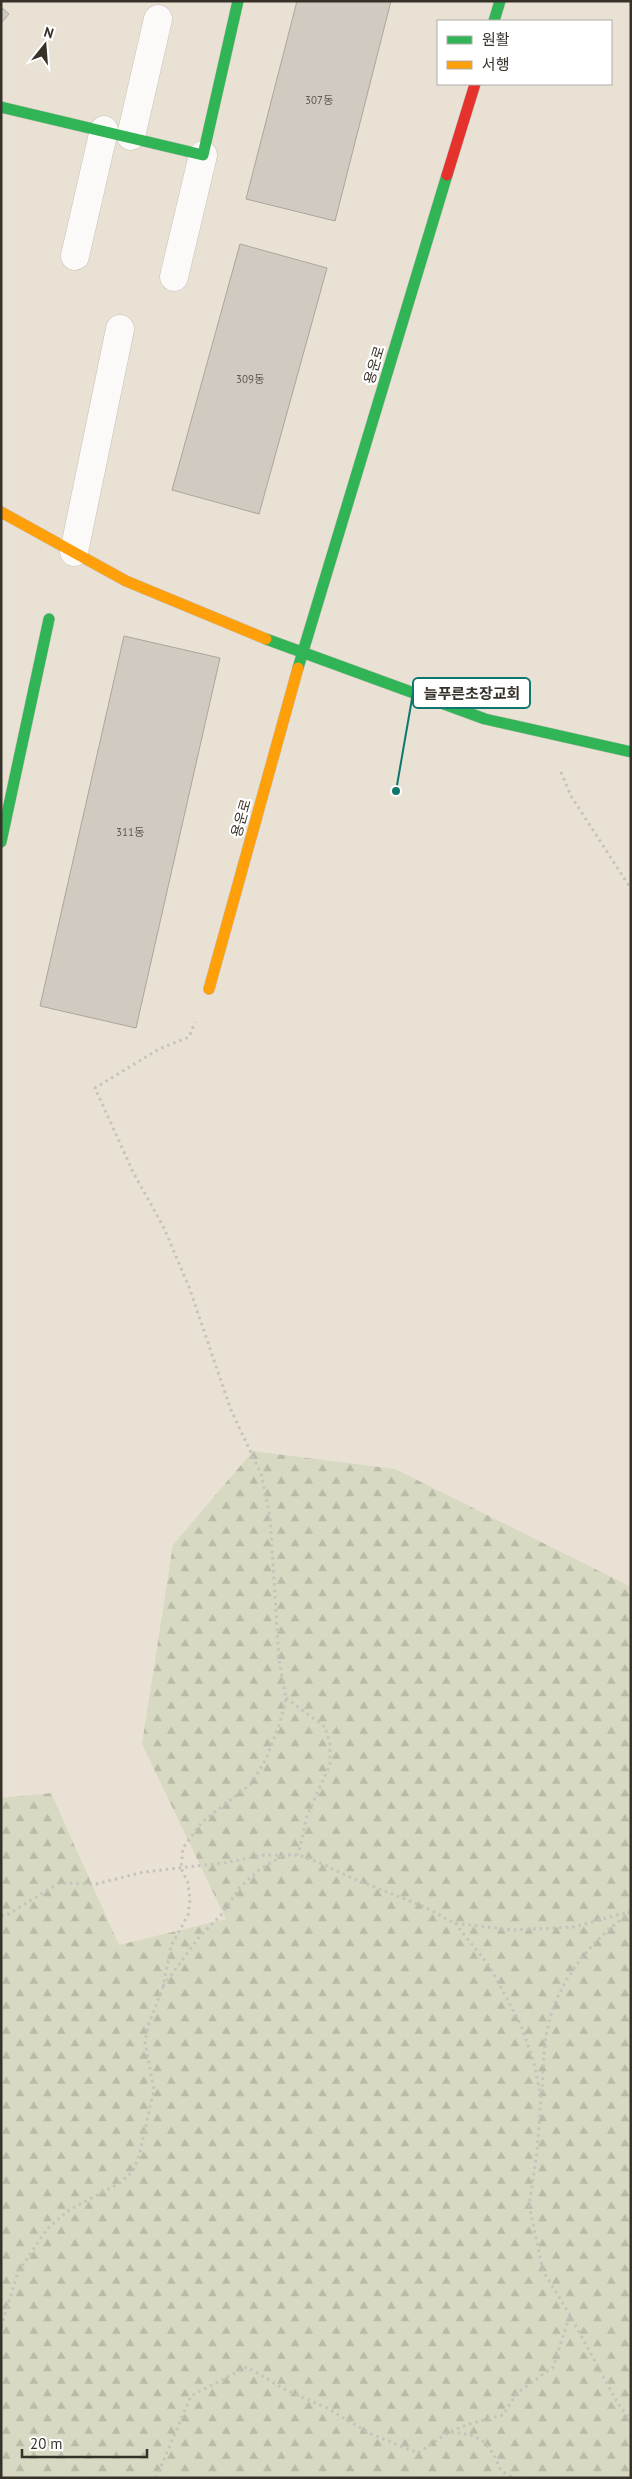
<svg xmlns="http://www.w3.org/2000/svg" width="632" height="2479" viewBox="0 0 632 2479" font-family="'PT Sans','Noto Sans KR',sans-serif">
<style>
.forest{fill:url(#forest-firs)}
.building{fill:#d0cac0;stroke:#aba59b}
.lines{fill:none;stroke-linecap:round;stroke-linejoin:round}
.street-casing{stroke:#c6c0b6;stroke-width:29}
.fast-casing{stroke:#c6c0b6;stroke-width:12}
.slow-casing{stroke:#c6c0b6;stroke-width:12}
.jam-casing{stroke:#c6c0b6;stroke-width:12}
.path{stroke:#c5c3be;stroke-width:3;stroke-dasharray:2.5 4;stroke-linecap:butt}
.street{stroke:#fcfaf9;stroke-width:28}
.fast{stroke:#30b455;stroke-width:11}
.slow{stroke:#ff9f0a;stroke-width:11}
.jam{stroke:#e5322d;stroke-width:11}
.labels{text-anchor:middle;stroke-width:4.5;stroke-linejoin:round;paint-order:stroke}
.number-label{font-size:11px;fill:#5d584f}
.street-label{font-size:14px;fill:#373229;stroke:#fff}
.leader{fill:none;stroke:#0f766e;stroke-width:2}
.callout-dot{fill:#0f766e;stroke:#fff;stroke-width:2}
.callout{fill:#fff;stroke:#0f766e;stroke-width:2}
.callout-label{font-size:15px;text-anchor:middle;font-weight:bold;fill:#373229}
</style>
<defs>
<pattern id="forest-firs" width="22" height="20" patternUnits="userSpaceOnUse" patternTransform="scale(1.25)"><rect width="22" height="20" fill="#d7d9c2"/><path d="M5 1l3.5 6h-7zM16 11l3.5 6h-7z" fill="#b9bba7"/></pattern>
</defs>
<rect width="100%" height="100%" fill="#e9e1d4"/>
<path class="forest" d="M 253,1451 L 395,1469 L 631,1587 L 631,2478 L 1,2478 L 1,1798 L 51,1793 L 119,1945 L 226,1919 L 142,1744 L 173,1545 Z"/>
<g class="building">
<path d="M 297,1 L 391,1 L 335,221 L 246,199 Z"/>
<path d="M 1,7 L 9,14 L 1,23 Z"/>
<path d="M 240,244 L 327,268 L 259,514 L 172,490 Z"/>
<path d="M 124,636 L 220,658 L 136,1028 L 40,1006 Z"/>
</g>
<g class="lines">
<g class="street-casing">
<g id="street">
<path d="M 131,136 L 158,19"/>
<path d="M 75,256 L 104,130"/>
<path d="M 174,277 L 203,155"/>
<path d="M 74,552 L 120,329"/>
</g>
</g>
<g class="fast-casing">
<g id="fast">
<path d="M 494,21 L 500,1"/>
<path d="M 1,107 L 203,155 L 238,1"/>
<path d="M 266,639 L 485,719 L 631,752"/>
<path d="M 298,668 L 447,175"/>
<path d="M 1,842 L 49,619"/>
</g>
</g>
<g class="slow-casing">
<g id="slow">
<path d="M 1,512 L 126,581 L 266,639"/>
<path d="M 209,989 L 298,668"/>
</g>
</g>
<g class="jam-casing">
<path id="jam" d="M 447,175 L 475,84"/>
</g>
<g class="path">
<path d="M 561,772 L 571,796 L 631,889"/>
<path d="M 286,1698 L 325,1727 L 330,1744 L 330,1765 L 307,1816 L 298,1855"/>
<path d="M 1,1916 L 7,1915 L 59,1883 L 96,1884 L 144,1872 L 223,1863 L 264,1855 L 298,1855 L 318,1862 L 354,1879 L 425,1907 L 454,1923 L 512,1930 L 574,1927 L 631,1911"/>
<path d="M 455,1923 L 490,1967 L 521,2025 L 534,2063 L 541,2097 L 537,2153 L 529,2205 L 543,2271 L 570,2315 L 617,2402 L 631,2421"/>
<path d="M 163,1986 L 200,1936 L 223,1913 L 240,1887 L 259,1870 L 282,1856"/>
<path d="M 542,2093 C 543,2074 543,2054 546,2036 C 555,1983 589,1942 631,1912"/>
<path d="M 1,2327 L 18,2272 L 47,2229 L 69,2210 L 120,2183 L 133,2171 L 139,2156 L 154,2090 L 145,2042 L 148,2026 L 163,1987 L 171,1946 L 188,1915 L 190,1900 L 188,1883 L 181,1868 L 183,1848 L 202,1822 L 251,1784 L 266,1759 L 280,1723 L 286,1698 L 279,1660 L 270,1516 L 261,1474 L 231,1410 L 189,1287 L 164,1228 L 133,1172 L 95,1088 L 159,1049 L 189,1037 L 195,1022"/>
<path d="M 451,2432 C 482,2435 489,2442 501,2471 L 514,2478"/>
<path d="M 156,2478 L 191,2396 L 247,2367 L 286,2390 L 327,2408 L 371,2434 L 418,2453 L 449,2432 L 469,2424 L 503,2415 L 517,2393 L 553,2367 L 570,2315"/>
</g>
<use href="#street" class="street"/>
<use href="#fast" class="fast"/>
<use href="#slow" class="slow"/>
<use href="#jam" class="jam"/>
</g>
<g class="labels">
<g class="number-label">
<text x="319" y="104">307동</text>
<text x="250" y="383">309동</text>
<text x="130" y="836">311동</text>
</g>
<g class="street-label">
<text transform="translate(374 365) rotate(-73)" y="5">용운로</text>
<text transform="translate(241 818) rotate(-74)" y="5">용운로</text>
</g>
</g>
<path class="leader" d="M396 791L413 693"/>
<circle class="callout-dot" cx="396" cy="791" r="5"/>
<rect class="callout" x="413" y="678" width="117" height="30" rx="5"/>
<g class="callout-label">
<text x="472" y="699">늘푸른초장교회</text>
</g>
<rect width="632" height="2479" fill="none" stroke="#373229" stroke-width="5"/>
<rect x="437" y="20" width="175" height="65" fill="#ffffff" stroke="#afada9"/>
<rect x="447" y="36" width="25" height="8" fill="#30b455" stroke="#afada9"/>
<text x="482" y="45" font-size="15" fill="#373229">원활</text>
<rect x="447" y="61" width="25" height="8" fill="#ff9f0a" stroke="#afada9"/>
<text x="482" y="70" font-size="15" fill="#373229">서행</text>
<g transform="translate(45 45) rotate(17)" stroke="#ffffff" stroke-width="4" paint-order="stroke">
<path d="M0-4L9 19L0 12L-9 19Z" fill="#373229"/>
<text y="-8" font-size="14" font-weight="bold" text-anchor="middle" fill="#373229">N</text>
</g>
<path d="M22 2449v8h125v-8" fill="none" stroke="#373229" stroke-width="2.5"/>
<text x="30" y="2449" font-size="15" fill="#373229" stroke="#ffffff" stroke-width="4" paint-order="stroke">20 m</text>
</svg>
